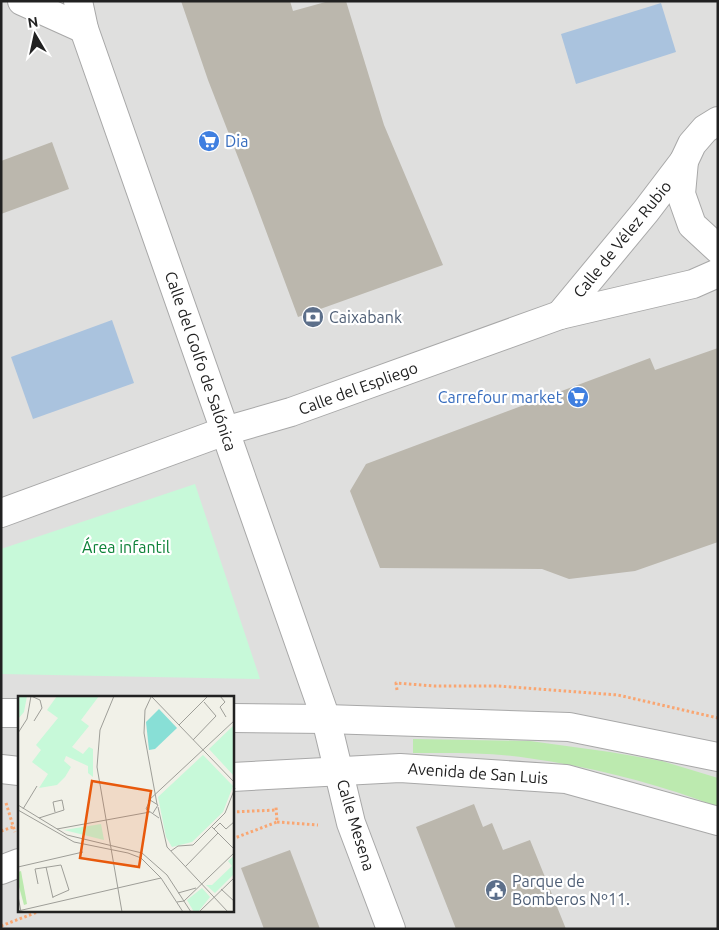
<svg xmlns="http://www.w3.org/2000/svg" width="719" height="930" viewBox="0 0 719 930" font-family="Ubuntu,sans-serif">
<style>
.residential{fill:#dfdfde;fill-rule:evenodd}
.grass{fill:#bceaaf}
.park{fill:#c7f9d9}
.water{fill:#aac3de}
.building{fill:#bbb7ad}
.lines{fill:none;stroke-linecap:round;stroke-linejoin:round}
.minor-casing{stroke:#a8a8a8;stroke-width:30}
.path{stroke:#f9a672;stroke-width:3;stroke-dasharray:2.5 2.5;stroke-linecap:butt}
.minor{stroke:#fff;stroke-width:28}
.labels{text-anchor:middle;stroke-width:4.5;stroke-linejoin:round;paint-order:stroke}
.shop-label{font-size:16px;fill:#366cbe;stroke:#fff;text-anchor:start}
.street-label{font-size:16px;fill:#212121;stroke:#fff}
.service-label{font-size:16px;fill:#4e5e75;stroke:#fff;text-anchor:start}
.park-label{font-size:16px;fill:#0d8238;stroke:#fff}
.inset-road{fill:none;stroke:#9e9e98;stroke-width:1}
.view{fill:#e8590c;fill-opacity:0.15;stroke:#e8590c;stroke-width:2.5}
.inset-edge{fill:none;stroke:#212121;stroke-width:2.5}
</style>
<rect width="100%" height="100%" fill="#f1f1e8"/>
<path class="residential" d="M 1,1 L 718,1 L 718,929 L 1,929 ZM 19,698 L 232,698 L 232,911 L 19,911 Z"/>
<path class="grass" d="M 413,739 L 530,741 L 610,752 L 662,761 L 718,778 L 718,807 C 659,784 596,768 534,759 C 494,752 453,753 413,753 Z"/>
<path class="park" d="M 195,484 L 260,679 L 1,674 L 1,549 Z"/>
<g class="water">
<path d="M 661,3 L 676,52 L 576,84 L 561,34 Z"/>
<path d="M 112,320 L 134,383 L 33,419 L 11,357 Z"/>
</g>
<g class="building">
<path d="M 181,1 L 290,1 L 293,11 L 329,1 L 346,1 L 384,125 L 443,265 L 298,317 L 253,196 L 208,80 Z"/>
<path d="M 52,142 L 69,189 L 1,214 L 1,161 Z"/>
<path d="M 718,348 L 718,542 L 635,571 L 569,579 L 542,569 L 380,568 L 350,491 L 366,464 L 650,358 L 655,370 Z"/>
<path d="M 474,804 L 483,827 L 492,823 L 503,850 L 530,840 L 566,929 L 456,929 L 416,827 Z"/>
<path d="M 290,850 L 320,929 L 264,929 L 241,868 Z"/>
</g>
<g class="lines">
<g class="minor-casing">
<g id="minor">
<path d="M 22,1 L 84,29"/>
<path d="M 78,1 L 84,29 L 326,719 L 351,823 L 391,929"/>
<path d="M 718,121 L 705,129 L 692,144 L 684,161 L 681,194 L 692,225 L 718,249"/>
<path d="M 560,315 L 646,211 L 684,161"/>
<path d="M 1,513 L 225,431 L 291,412 L 560,315 L 693,284 L 718,273"/>
<path d="M 1,713 L 19,713"/>
<path d="M 232,718 L 326,719 L 569,727 L 718,757"/>
<path d="M 1,769 L 19,771"/>
<path d="M 232,777 L 400,768 L 566,779 L 718,821"/>
<path d="M 1,870 L 19,863"/>
</g>
</g>
<g class="path">
<path d="M 397,690 L 396,683 L 434,686 L 498,686 L 618,695 L 718,718"/>
<path d="M 6,803 L 15,832"/>
<path d="M 232,812 L 276,810"/>
<path d="M 277,822 L 318,825"/>
<path d="M 1,831 L 13,827"/>
<path d="M 232,839 L 277,822 L 276,807"/>
<path d="M 1,926 L 40,911"/>
</g>
<use href="#minor" class="minor"/>
</g>
<defs>
<g id="supermarket-disc" transform="scale(1.125)"><circle r="9.5" fill="#3f7fe0" stroke="#fff"/><path d="M-6-5.5h2.5l.6 2H6L4.5 2H-2.5L-4.4-4H-6ZM-1.5 3.2a1.3 1.3 0 1 0 .1 0ZM3 3.2a1.3 1.3 0 1 0 .1 0Z" fill="#fff"/></g>
<g id="bank-disc" transform="scale(1.125)"><circle r="9.5" fill="#5c6f8a" stroke="#fff"/><path d="M-6-4H6V4H-6ZM0-2.3a2.3 2.3 0 1 0 0 4.6a2.3 2.3 0 1 0 0-4.6Z" fill="#fff"/></g>
<g id="civic-disc" transform="scale(1.125)"><circle r="9.5" fill="#5c6f8a" stroke="#fff"/><path d="M-.6-6.5H3V-4.5H.6V-3L4-1V1h2V6H-6V1h2V-1L-.6-3ZM-1.2 2.5V6h2.4V2.5Z" fill="#fff"/></g>
</defs>
<g fill-rule="evenodd">
<use href="#supermarket-disc" x="209" y="141"/>
<use href="#bank-disc" x="313" y="317"/>
<use href="#supermarket-disc" x="578" y="397"/>
<use href="#civic-disc" x="496" y="890"/>
</g>
<g class="labels">
<g class="shop-label">
<text x="225" y="147">Dia</text>
<text x="562" y="403" text-anchor="end">Carrefour market</text>
</g>
<g class="street-label">
<text transform="translate(622 239) rotate(-51)" y="6">Calle de Vélez Rubio</text>
<text transform="translate(201 361) rotate(71)" y="6">Calle del Golfo de Salónica</text>
<text transform="translate(358 388) rotate(-20)" y="6">Calle del Espliego</text>
<text transform="translate(478 773) rotate(4)" y="6">Avenida de San Luis</text>
<text transform="translate(356 825) rotate(73)" y="6">Calle Mesena</text>
</g>
<g class="service-label">
<text x="329" y="323">Caixabank</text>
<text x="512" y="887">Parque de<tspan x="512" dy="18">Bomberos Nº11.</tspan></text>
</g>
<g class="park-label">
<text x="126" y="553">Área infantil</text>
</g>
</g>
<g transform="translate(18 696)">
<rect width="216" height="216" fill="#f1f1e8"/>
<path d="M 3,175 L 9,208 L 6,209 L 0,187 L 0,176 Z" fill="#bceaaf"/>
<path d="M 0,0 L 9,0 L 6,16 L 0,23 ZM 39,0 L 81,0 L 63,24 L 71,30 L 54,51 L 65,58 L 71,51 L 75,53 L 75,81 L 70,77 L 70,70 L 48,60 L 46,65 L 53,71 L 47,81 L 39,89 L 21,92 L 30,78 L 14,66 L 23,54 L 18,49 L 40,22 L 29,14 ZM 216,29 L 216,80 L 191,53 ZM 185,59 L 215,90 L 205,116 L 174,146 L 154,151 L 148,141 L 140,101 ZM 83,128 L 86,144 L 46,134 ZM 216,160 L 216,178 L 197,197 L 188,189 L 194,189 L 214,170 L 210,165 ZM 184,192 L 192,201 L 180,216 L 176,216 L 169,204 Z" fill="#c7f9d9"/>
<path d="M 141,13 L 159,32 L 137,53 L 131,54 L 128,26 Z" fill="#88dfd6"/>
<path class="inset-road" d="M 13,0 L 22,4 L 24,12 L 16,25M 96,0 L 82,34 L 79,71 L 104,216M 133,0 L 217,87M 202,0 L 207,6 L 202,11 L 208,21M 133,1 L 127,14 L 126,37 L 139,108M 161,29 L 190,0M 0,37 L 9,23 L 13,0M 175,44 L 198,20 L 186,6M 130,105 L 217,24M 0,109 L 49,139 L 124,157 L 149,179 L 173,216M 140,111 L 149,151 L 210,216M 5,113 L 19,90M 0,114 L 56,146 L 110,157 L 123,162 L 143,182 L 165,216M 135,117 L 140,109 L 132,104 L 128,113 L 141,122M 21,122 L 46,114 L 44,104 L 35,106 L 37,116M 193,130 L 217,154M 39,133 L 132,116M 196,133 L 202,127 L 208,133 L 217,125M 153,155 L 160,150 L 175,149 L 207,117 L 217,92M 0,171 L 65,156M 28,171 L 35,202M 167,171 L 200,137M 20,188 L 17,173 L 43,169 L 51,194 L 35,201M 203,193 L 217,206M 160,197 L 178,192M 0,200 L 3,216M 159,206 L 166,205 L 217,156M 0,215 L 143,182M 181,216 L 217,181"/>
<path class="view" d="M 74,85 L 133,95 L 121,171 L 62,162 Z"/>
<rect width="216" height="216" class="inset-edge"/>
</g>
<rect width="719" height="930" fill="none" stroke="#212121" stroke-width="5"/>
<g transform="translate(35 35) rotate(351)" stroke="#ffffff" stroke-width="4" paint-order="stroke">
<path d="M0-4L9 19L0 12L-9 19Z" fill="#212121"/>
<text y="-8" font-size="14" font-weight="bold" text-anchor="middle" fill="#212121">N</text>
</g>
</svg>
